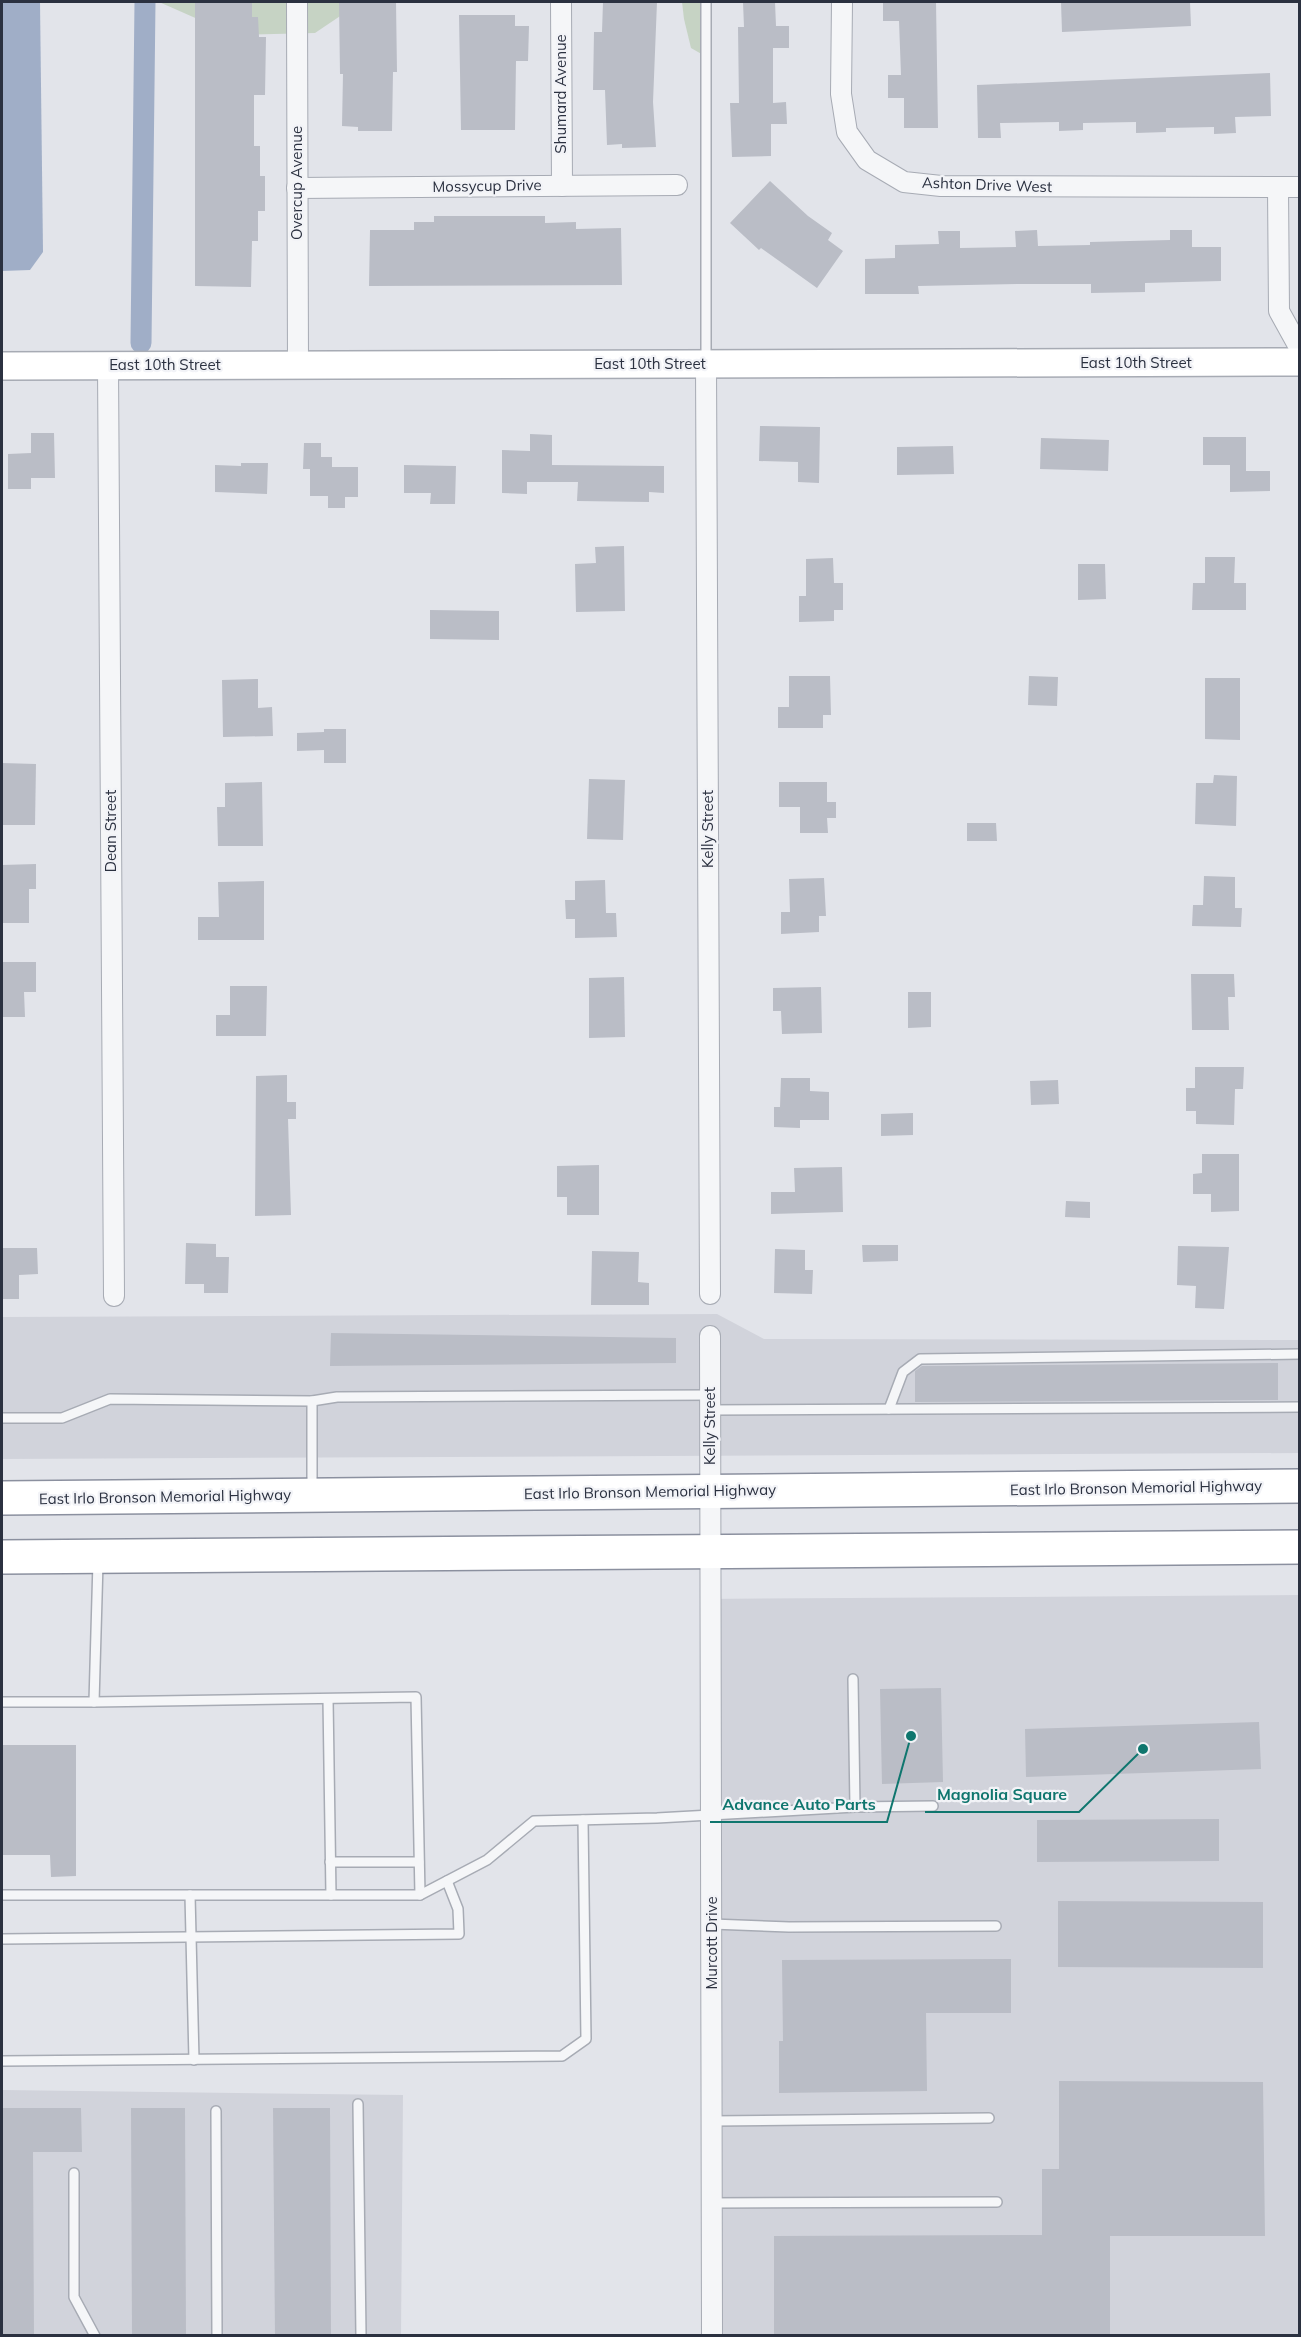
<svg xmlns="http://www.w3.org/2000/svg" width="1301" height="2337" viewBox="0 0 1301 2337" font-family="Mulish,sans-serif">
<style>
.built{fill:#d1d3db}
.green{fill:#c6d3c4}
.water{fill:#a0aec7}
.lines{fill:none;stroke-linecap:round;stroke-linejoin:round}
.canal{stroke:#a0aec7;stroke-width:21}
.building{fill:#babdc6}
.lane-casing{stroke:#a7abb4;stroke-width:12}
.street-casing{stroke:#a7abb4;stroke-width:22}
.secondary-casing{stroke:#a7abb4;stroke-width:30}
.highway-casing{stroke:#8b909f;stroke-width:36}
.lane{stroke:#f5f6f8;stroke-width:9}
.street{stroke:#f5f6f8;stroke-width:20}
.secondary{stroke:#fff;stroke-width:27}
.highway{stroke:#fff;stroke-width:33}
.labels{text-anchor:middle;stroke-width:4.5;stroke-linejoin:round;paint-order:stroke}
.street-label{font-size:15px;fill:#2b3140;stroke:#f2f3f7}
.leader{fill:none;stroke:#0f766e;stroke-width:2}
.callout-dot{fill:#0f766e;stroke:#f2f3f7;stroke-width:2}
.callout-label{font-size:16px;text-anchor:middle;font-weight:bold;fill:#0f766e;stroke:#f2f3f7;stroke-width:4.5;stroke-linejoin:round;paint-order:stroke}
</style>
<rect width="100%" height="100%" fill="#e2e4ea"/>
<g class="built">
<path d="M 717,1314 L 764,1339 L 1299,1340 L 1299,1453 L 2,1459 L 2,1317 Z"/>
<path d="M 1299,1595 L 1299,2335 L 718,2335 L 717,1905 L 722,1901 L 701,1599 Z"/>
<path d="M 2,2090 L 403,2095 L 401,2335 L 2,2336 Z"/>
</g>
<g class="green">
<path d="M 159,2 L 361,2 L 315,33 L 234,35 Z"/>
<path d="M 682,2 L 705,2 L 705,56 L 691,48 L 684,19 Z"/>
</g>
<path class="water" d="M 2,2 L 40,2 L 43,252 L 30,270 L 2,271 Z"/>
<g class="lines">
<path class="canal" d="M 141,343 L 145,2"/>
</g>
<g class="building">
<path d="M 195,2 L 252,2 L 252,17 L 258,17 L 259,37 L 266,37 L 265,95 L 254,95 L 254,146 L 260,146 L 260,176 L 265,176 L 265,211 L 258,211 L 258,241 L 252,241 L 251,287 L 195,286 Z"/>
<path d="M 339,2 L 396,2 L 397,72 L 393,72 L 392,131 L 358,131 L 358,127 L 342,126 L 343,74 L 340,74 Z"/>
<path d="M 603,2 L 657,2 L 653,102 L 656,147 L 622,148 L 622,144 L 607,145 L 605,90 L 593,90 L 594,32 L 602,32 Z"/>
<path d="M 743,2 L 775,2 L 776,26 L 789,26 L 789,48 L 773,48 L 773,103 L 786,102 L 787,124 L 771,124 L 771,156 L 732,157 L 730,103 L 739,103 L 738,27 L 744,27 Z"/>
<path d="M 883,2 L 936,2 L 938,128 L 904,128 L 904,98 L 888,98 L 888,75 L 901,75 L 899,21 L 883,21 Z"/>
<path d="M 1061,2 L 1190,2 L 1191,26 L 1062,32 Z"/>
<path d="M 459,15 L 515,15 L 515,26 L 529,26 L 528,61 L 516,61 L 515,130 L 461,130 Z"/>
<path d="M 1270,73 L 1271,116 L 1235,117 L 1236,133 L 1214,134 L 1214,127 L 1166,128 L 1166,132 L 1136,133 L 1136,122 L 1083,123 L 1083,130 L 1059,131 L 1059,122 L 1000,123 L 1001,138 L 978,138 L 977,85 Z"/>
<path d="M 770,181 L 808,216 L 832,233 L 828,240 L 843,251 L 817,288 L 761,248 L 759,250 L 730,223 Z"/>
<path d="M 434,216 L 545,216 L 545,223 L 576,222 L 576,229 L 621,228 L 622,285 L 369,286 L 370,230 L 414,230 L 414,222 L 434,222 Z"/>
<path d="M 1037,230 L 1038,246 L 1090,245 L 1090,242 L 1170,240 L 1170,230 L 1192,230 L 1192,247 L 1221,247 L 1221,281 L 1145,283 L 1145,292 L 1091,293 L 1091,284 L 1017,284 L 918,286 L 919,294 L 865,294 L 865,259 L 895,258 L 895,245 L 939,244 L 938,231 L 960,231 L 960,248 L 1016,247 L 1015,231 Z"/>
<path d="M 760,426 L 820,427 L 819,483 L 798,482 L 798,462 L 759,461 Z"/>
<path d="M 31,433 L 54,433 L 55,478 L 31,478 L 31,489 L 8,489 L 8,454 L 31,453 Z"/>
<path d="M 530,434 L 552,435 L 552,465 L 664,466 L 664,493 L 649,492 L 649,502 L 577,501 L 578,482 L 527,482 L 527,494 L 502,493 L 502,450 L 530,451 Z"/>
<path d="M 1203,437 L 1246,437 L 1246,471 L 1270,471 L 1270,491 L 1230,492 L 1230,465 L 1203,465 Z"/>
<path d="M 1041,438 L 1109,440 L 1108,471 L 1040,469 Z"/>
<path d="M 304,443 L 321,443 L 321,457 L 332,457 L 332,467 L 358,467 L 358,497 L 345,497 L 345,508 L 328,508 L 328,496 L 310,496 L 310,469 L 303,469 Z"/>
<path d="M 953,446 L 954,474 L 897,475 L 897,447 Z"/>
<path d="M 241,463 L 268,463 L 267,494 L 215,492 L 215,465 L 241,466 Z"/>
<path d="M 404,465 L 456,466 L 455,504 L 430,504 L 431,493 L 404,493 Z"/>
<path d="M 624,546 L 625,611 L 576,612 L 575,564 L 596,563 L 595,547 Z"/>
<path d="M 1205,557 L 1235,557 L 1234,583 L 1246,583 L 1246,610 L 1192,610 L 1193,583 L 1205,583 Z"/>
<path d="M 833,558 L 834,583 L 843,583 L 843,610 L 834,610 L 834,621 L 799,622 L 799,596 L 806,596 L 806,559 Z"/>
<path d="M 1078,564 L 1105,564 L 1106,599 L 1078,600 Z"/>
<path d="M 430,610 L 499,611 L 499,640 L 430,639 Z"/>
<path d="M 789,676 L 830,676 L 831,715 L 823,715 L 823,728 L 778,728 L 778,707 L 789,707 Z"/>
<path d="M 1029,676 L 1058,677 L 1057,706 L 1028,705 Z"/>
<path d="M 1205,678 L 1240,678 L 1240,740 L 1205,739 Z"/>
<path d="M 258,679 L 258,708 L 272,707 L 273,736 L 223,737 L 222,680 Z"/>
<path d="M 324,729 L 346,729 L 346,763 L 324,763 L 324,750 L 297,751 L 297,733 L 324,732 Z"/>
<path d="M 2,763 L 36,764 L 35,825 L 2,825 Z"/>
<path d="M 1214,775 L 1237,776 L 1236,826 L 1195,824 L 1196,783 L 1213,783 Z"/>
<path d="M 589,779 L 625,780 L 623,840 L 587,839 Z"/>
<path d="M 262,782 L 263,846 L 218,846 L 217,807 L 225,807 L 225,783 Z"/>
<path d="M 779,782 L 827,782 L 827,802 L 836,802 L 836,818 L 827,818 L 828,833 L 800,833 L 800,807 L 779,807 Z"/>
<path d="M 967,823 L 996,823 L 997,841 L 967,841 Z"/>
<path d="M 36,864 L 36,889 L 29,889 L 29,923 L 2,923 L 2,865 Z"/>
<path d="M 1204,876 L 1235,877 L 1235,908 L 1242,908 L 1241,927 L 1192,926 L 1193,905 L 1203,905 Z"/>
<path d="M 824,878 L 826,916 L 819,916 L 819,932 L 781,934 L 781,912 L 790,912 L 789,879 Z"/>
<path d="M 605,880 L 606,913 L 616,913 L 617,937 L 575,938 L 575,919 L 566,919 L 565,900 L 575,900 L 575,881 Z"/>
<path d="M 264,881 L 264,940 L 198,940 L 198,917 L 219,917 L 218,882 Z"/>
<path d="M 2,962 L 36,962 L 36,992 L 24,992 L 25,1017 L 2,1017 Z"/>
<path d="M 1191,974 L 1234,974 L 1235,997 L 1228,997 L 1229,1030 L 1192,1030 Z"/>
<path d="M 624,977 L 625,1037 L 589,1038 L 589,978 Z"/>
<path d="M 230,986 L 267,986 L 266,1036 L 216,1036 L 216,1015 L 230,1015 Z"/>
<path d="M 821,987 L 822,1033 L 782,1034 L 781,1011 L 773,1011 L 773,988 Z"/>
<path d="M 908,992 L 931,992 L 931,1027 L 908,1028 Z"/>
<path d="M 1195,1067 L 1244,1067 L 1243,1089 L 1235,1089 L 1234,1125 L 1196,1124 L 1196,1111 L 1186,1111 L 1186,1088 L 1195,1088 Z"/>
<path d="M 287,1075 L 287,1102 L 296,1102 L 296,1119 L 288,1119 L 291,1215 L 255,1216 L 256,1076 Z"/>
<path d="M 781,1078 L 810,1078 L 810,1091 L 829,1092 L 829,1120 L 800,1120 L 800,1128 L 774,1127 L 774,1107 L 780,1107 Z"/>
<path d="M 1058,1080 L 1059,1104 L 1031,1105 L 1030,1081 Z"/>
<path d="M 913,1113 L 913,1135 L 881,1136 L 881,1114 Z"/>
<path d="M 1202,1154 L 1239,1154 L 1239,1211 L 1211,1212 L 1211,1194 L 1193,1194 L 1193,1174 L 1202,1173 Z"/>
<path d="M 599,1165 L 599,1215 L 567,1215 L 567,1197 L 557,1197 L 557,1166 Z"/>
<path d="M 842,1167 L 843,1212 L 771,1214 L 771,1192 L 795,1192 L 794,1168 Z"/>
<path d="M 1066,1201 L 1090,1202 L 1090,1218 L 1065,1217 Z"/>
<path d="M 186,1243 L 216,1244 L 216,1257 L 229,1257 L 228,1293 L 204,1293 L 204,1284 L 185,1284 Z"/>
<path d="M 862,1245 L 898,1245 L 898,1261 L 863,1262 Z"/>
<path d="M 1178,1246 L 1229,1247 L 1224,1309 L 1195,1308 L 1196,1286 L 1177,1285 Z"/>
<path d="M 2,1248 L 37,1248 L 38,1274 L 19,1275 L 19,1299 L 2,1299 Z"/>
<path d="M 775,1249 L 805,1250 L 805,1270 L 813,1270 L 812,1294 L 774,1293 Z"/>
<path d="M 592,1251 L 639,1252 L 638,1282 L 649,1283 L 649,1305 L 591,1305 Z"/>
<path d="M 331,1333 L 676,1338 L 676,1363 L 330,1366 Z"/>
<path d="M 1278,1363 L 1278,1400 L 915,1402 L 915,1371 L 922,1366 Z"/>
<path d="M 941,1688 L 943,1782 L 882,1784 L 880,1689 Z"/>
<path d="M 1259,1722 L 1261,1769 L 1026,1777 L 1025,1729 Z"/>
<path d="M 2,1745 L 76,1745 L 76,1876 L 51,1877 L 50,1855 L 2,1855 Z"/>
<path d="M 1219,1819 L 1219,1861 L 1037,1862 L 1037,1820 Z"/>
<path d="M 1058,1901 L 1263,1902 L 1263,1968 L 1058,1967 Z"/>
<path d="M 1011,1959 L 1011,2013 L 926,2013 L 927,2091 L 779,2093 L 779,2041 L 783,2041 L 782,1960 Z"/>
<path d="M 1059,2081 L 1263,2082 L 1265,2236 L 1110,2236 L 1110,2336 L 774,2336 L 774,2236 L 1042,2235 L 1042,2169 L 1059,2169 Z"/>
<path d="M 2,2108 L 81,2108 L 82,2152 L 33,2152 L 34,2336 L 2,2336 Z"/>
<path d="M 131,2108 L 185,2108 L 186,2336 L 132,2336 Z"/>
<path d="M 273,2108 L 330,2108 L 331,2336 L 275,2336 Z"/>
</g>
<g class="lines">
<g class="lane-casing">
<g id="lane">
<path d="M 706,2 L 706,361"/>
<path d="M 312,1401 L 312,1489"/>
<path d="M 889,1409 L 903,1372 L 920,1359 L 1300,1354"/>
<path d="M 710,1410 L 1300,1407"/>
<path d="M 2,1418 L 62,1418 L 110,1399 L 312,1401 L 337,1397 L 710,1395"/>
<path d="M 328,1699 L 331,1895"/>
<path d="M 2,1702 L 94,1702 L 98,1562"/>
<path d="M 94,1702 L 416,1697 L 420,1895"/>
<path d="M 855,1807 L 933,1806"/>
<path d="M 330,1862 L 419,1862"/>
<path d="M 2,1895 L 420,1895 L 487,1860 L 534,1821 L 657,1818 L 855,1807 L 853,1679"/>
<path d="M 190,1895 L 194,2060"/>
<path d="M 712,1924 L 789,1927 L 996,1926"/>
<path d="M 2,1939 L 459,1934 L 458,1909 L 447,1881"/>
<path d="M 2,2061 L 562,2056 L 586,2039 L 583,1820"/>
<path d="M 358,2104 L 361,2336"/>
<path d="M 216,2111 L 217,2336"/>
<path d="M 713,2121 L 989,2118"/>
<path d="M 74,2173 L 74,2297 L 95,2336"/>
<path d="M 712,2203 L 997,2202"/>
</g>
</g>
<g class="street-casing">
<g id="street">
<path d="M 297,2 L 298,365"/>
<path d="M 561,2 L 562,186"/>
<path d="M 842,2 L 841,94 L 847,132 L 867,160 L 904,182 L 941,186 L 1300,187"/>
<path d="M 297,188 L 677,185"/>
<path d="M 1278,188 L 1279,311 L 1300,349"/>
<path d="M 706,364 L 710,1294"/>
<path d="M 108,366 L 114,1296"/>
<path d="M 710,1336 L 712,2336"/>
</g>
</g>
<g class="secondary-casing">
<path id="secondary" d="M 2,366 L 1300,362"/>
</g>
<g class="highway-casing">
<g id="highway">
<path d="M 2,1498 L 1300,1486"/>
<path d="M 2,1557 L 1300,1547"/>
</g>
</g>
<use href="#lane" class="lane"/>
<use href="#street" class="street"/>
<use href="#secondary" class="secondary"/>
<use href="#highway" class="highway"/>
</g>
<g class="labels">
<g class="street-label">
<text transform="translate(561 94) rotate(-90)" y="5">Shumard Avenue</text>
<text transform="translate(297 183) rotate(-90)" y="5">Overcup Avenue</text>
<text transform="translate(987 185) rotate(2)" y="5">Ashton Drive West</text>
<text transform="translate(487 186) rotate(-1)" y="5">Mossycup Drive</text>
<text x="1136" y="368">East 10th Street</text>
<text x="650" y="369">East 10th Street</text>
<text x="165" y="370">East 10th Street</text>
<text transform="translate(708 829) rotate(-90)" y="5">Kelly Street</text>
<text transform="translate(111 831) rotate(-90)" y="5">Dean Street</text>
<text transform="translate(710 1426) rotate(-90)" y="5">Kelly Street</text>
<text transform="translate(1136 1488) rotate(-1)" y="5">East Irlo Bronson Memorial Highway</text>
<text transform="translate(650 1492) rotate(-1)" y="5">East Irlo Bronson Memorial Highway</text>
<text transform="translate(165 1497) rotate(-1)" y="5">East Irlo Bronson Memorial Highway</text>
<text transform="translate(712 1943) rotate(-90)" y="5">Murcott Drive</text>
</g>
</g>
<path class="leader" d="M1143 1749L1079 1812H925M911 1736L887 1822H710"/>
<g class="callout-dot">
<circle cx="1143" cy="1749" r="6"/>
<circle cx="911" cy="1736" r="6"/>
</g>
<g class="callout-label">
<text x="1002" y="1800">Magnolia Square</text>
<text x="799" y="1810">Advance Auto Parts</text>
</g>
<rect width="1301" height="2337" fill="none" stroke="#2b3140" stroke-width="6"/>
</svg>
